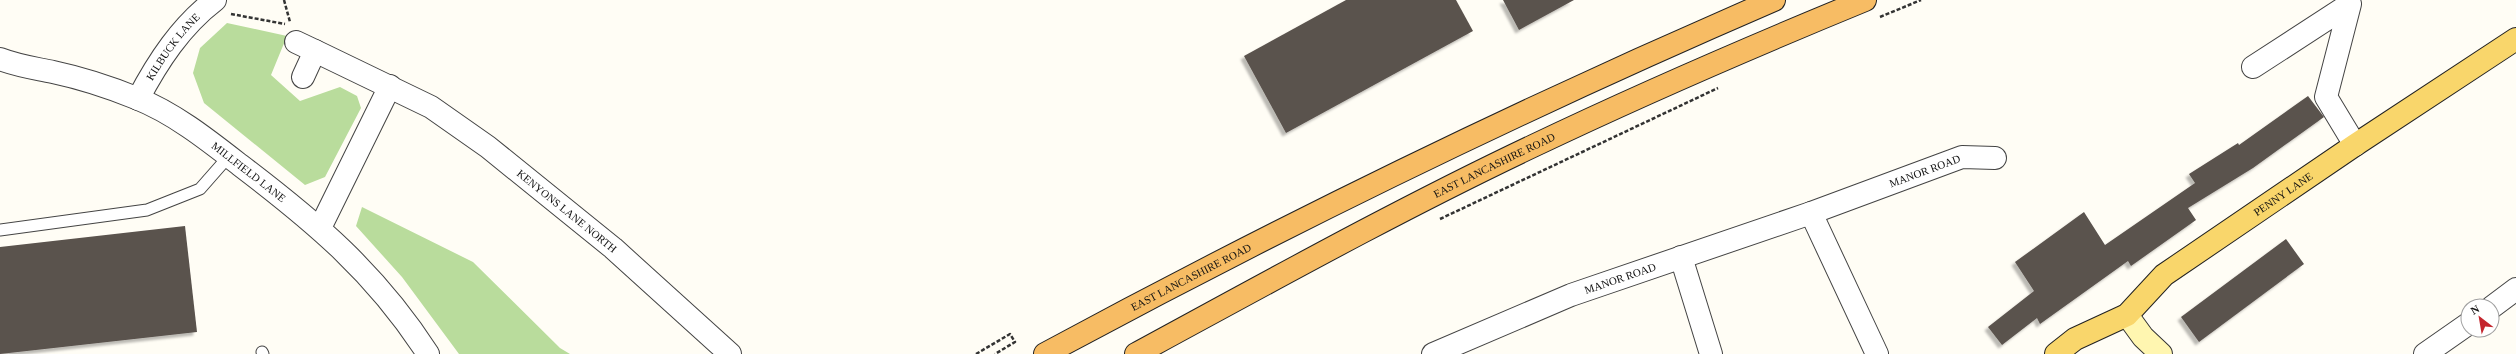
<svg xmlns="http://www.w3.org/2000/svg" width="2516" height="354" viewBox="0 0 2516 354" font-family="Georgia,serif">
<style>
.forest{fill:#b9dc9c}
.building{fill:#5a524d;filter:url(#shadow)}
.lines{fill:none;stroke-linecap:round;stroke-linejoin:round}
.service-casing{stroke:#444;stroke-width:13}
.minor-casing{stroke:#444;stroke-width:24}
.tertiary-casing{stroke:#444;stroke-width:24}
.secondary-casing{stroke:#333;stroke-width:24}
.primary-casing{stroke:#222;stroke-width:24}
.trunk-casing{stroke:#222;stroke-width:24}
.path{stroke:#333;stroke-width:2.5;stroke-dasharray:4 2;stroke-linecap:butt}
.service{stroke:#fff;stroke-width:11}
.minor{stroke:#fff;stroke-width:22}
.tertiary{stroke:#fff;stroke-width:22}
.secondary{stroke:#fff6b0;stroke-width:22}
.primary{stroke:#f9d66b;stroke-width:22}
.trunk{stroke:#f7bc64;stroke-width:22}
.labels{text-anchor:middle;stroke-width:4;stroke-linejoin:round;paint-order:stroke}
.street-label{font-size:11px;fill:#111;stroke:#fff}
</style>
<defs>
<filter id="shadow"><feDropShadow dx="-3.5" dy="3.5" stdDeviation="1" flood-color="#0004"/></filter>
</defs>
<rect width="100%" height="100%" fill="#fffdf5"/>
<g class="forest">
<path d="M 227,23 L 287,36 L 271,75 L 300,101 L 340,87 L 357,96 L 361,108 L 325,177 L 305,185 L 204,103 L 193,73 L 200,48 Z"/>
<path d="M 362,207 L 473,262 L 560,348 L 570,354 L 459,354 L 402,277 L 356,226 Z"/>
</g>
<g class="building">
<path d="M 1346,0 L 1456,0 L 1473,31 L 1286,133 L 1244,56 Z"/>
<path d="M 1503,0 L 1574,0 L 1519,30 Z"/>
<path d="M 2308,96 L 2324,117 L 2253,168 L 2188,208 L 2196,220 L 2131,266 L 2128,261 L 2040,324 L 2037,318 L 2002,345 L 1988,327 L 2034,291 L 2015,262 L 2084,212 L 2105,245 L 2195,183 L 2189,174 L 2238,143 L 2239,145 Z"/>
<path d="M 185,226 L 197,332 L 0,354 L 0,247 Z"/>
<path d="M 2286,239 L 2304,264 L 2199,342 L 2181,317 Z"/>
</g>
<g class="lines">
<g class="service-casing">
<g id="service">
<path d="M 0,230 L 147,210 L 200,189 L 229,156"/>
<path d="M 262,352 L 263,354"/>
</g>
</g>
<g class="minor-casing">
<g id="minor">
<path d="M 296,42 L 315,51 L 303,77"/>
<path id="s1" d="M 315,51 L 431,107 L 488,147 L 613,248 L 730,354"/>
<path d="M 2253,67 L 2350,4 L 2326,97 L 2355,145"/>
<path id="s2" d="M 138,99 C 158,61 181,26 215,0"/>
<path d="M 1811,213 L 1877,354"/>
<path d="M 320,228 L 390,86"/>
<path d="M 1681,257 L 1711,354"/>
<path d="M 2492,307 L 2516,289"/>
<path id="s3" d="M 1433,354 L 1571,295 L 1811,213 L 1962,157 L 1995,158"/>
<path d="M 2425,354 L 2468,324"/>
</g>
</g>
<g class="tertiary-casing">
<g id="tertiary">
<path id="s4" d="M 0,59 C 18,66 34,68 53,72 C 81,78 109,87 136,98 C 174,113 208,140 240,165 C 315,222 376,273 428,354"/>
</g>
</g>
<g class="secondary-casing">
<path id="secondary" d="M 2127,315 L 2143,337 L 2161,354"/>
</g>
<g class="primary-casing">
<g id="primary">
<path id="s5" d="M 2056,354 L 2075,339 L 2127,315 L 2164,275 L 2355,145 L 2516,39"/>
</g>
</g>
<g class="trunk-casing">
<g id="trunk">
<path id="s6" d="M 1045,354 C 1282,226 1526,107 1774,0"/>
<path id="s7" d="M 1136,354 C 1267,283 1398,210 1533,146 C 1642,94 1753,46 1865,0"/>
</g>
</g>
<g class="path">
<path d="M 284,0 L 290,22"/>
<path d="M 231,14 L 285,24"/>
<path d="M 1880,17 L 1921,0"/>
<path d="M 1440,219 L 1718,88"/>
<path d="M 976,354 L 1010,334 L 1015,342 L 995,354"/>
</g>
<use href="#service" class="service"/>
<use href="#minor" class="minor"/>
<use href="#tertiary" class="tertiary"/>
<use href="#secondary" class="secondary"/>
<use href="#primary" class="primary"/>
<use href="#trunk" class="trunk"/>
</g>
<g class="labels">
<g class="street-label">
<text dy="4" stroke="none"><textPath href="#s2" startOffset="63">KILBUCK LANE</textPath></text>
<text dy="4" stroke="none"><textPath href="#s7" startOffset="405">EAST LANCASHIRE ROAD</textPath></text>
<text dy="4" stroke="none"><textPath href="#s3" startOffset="525">MANOR ROAD</textPath></text>
<text dy="4" stroke="none"><textPath href="#s4" startOffset="277">MILLFIELD LANE</textPath></text>
<text dy="4" stroke="none"><textPath href="#s5" startOffset="280">PENNY LANE</textPath></text>
<text dy="4" stroke="none"><textPath href="#s1" startOffset="300">KENYONS LANE NORTH</textPath></text>
<text dy="4" stroke="none"><textPath href="#s6" startOffset="165">EAST LANCASHIRE ROAD</textPath></text>
<text dy="4" stroke="none"><textPath href="#s3" startOffset="202">MANOR ROAD</textPath></text>
</g>
</g>
<g transform="translate(2480 318) rotate(329)"><circle r="19" fill="#ffffff" stroke="#a0a0a0"/>
<path d="M0-3L7 15L0 10L-7 15Z" fill="#c4262e"/>
<text y="-6" font-size="11" font-weight="bold" text-anchor="middle" fill="#111111">N</text>
</g>
</svg>
